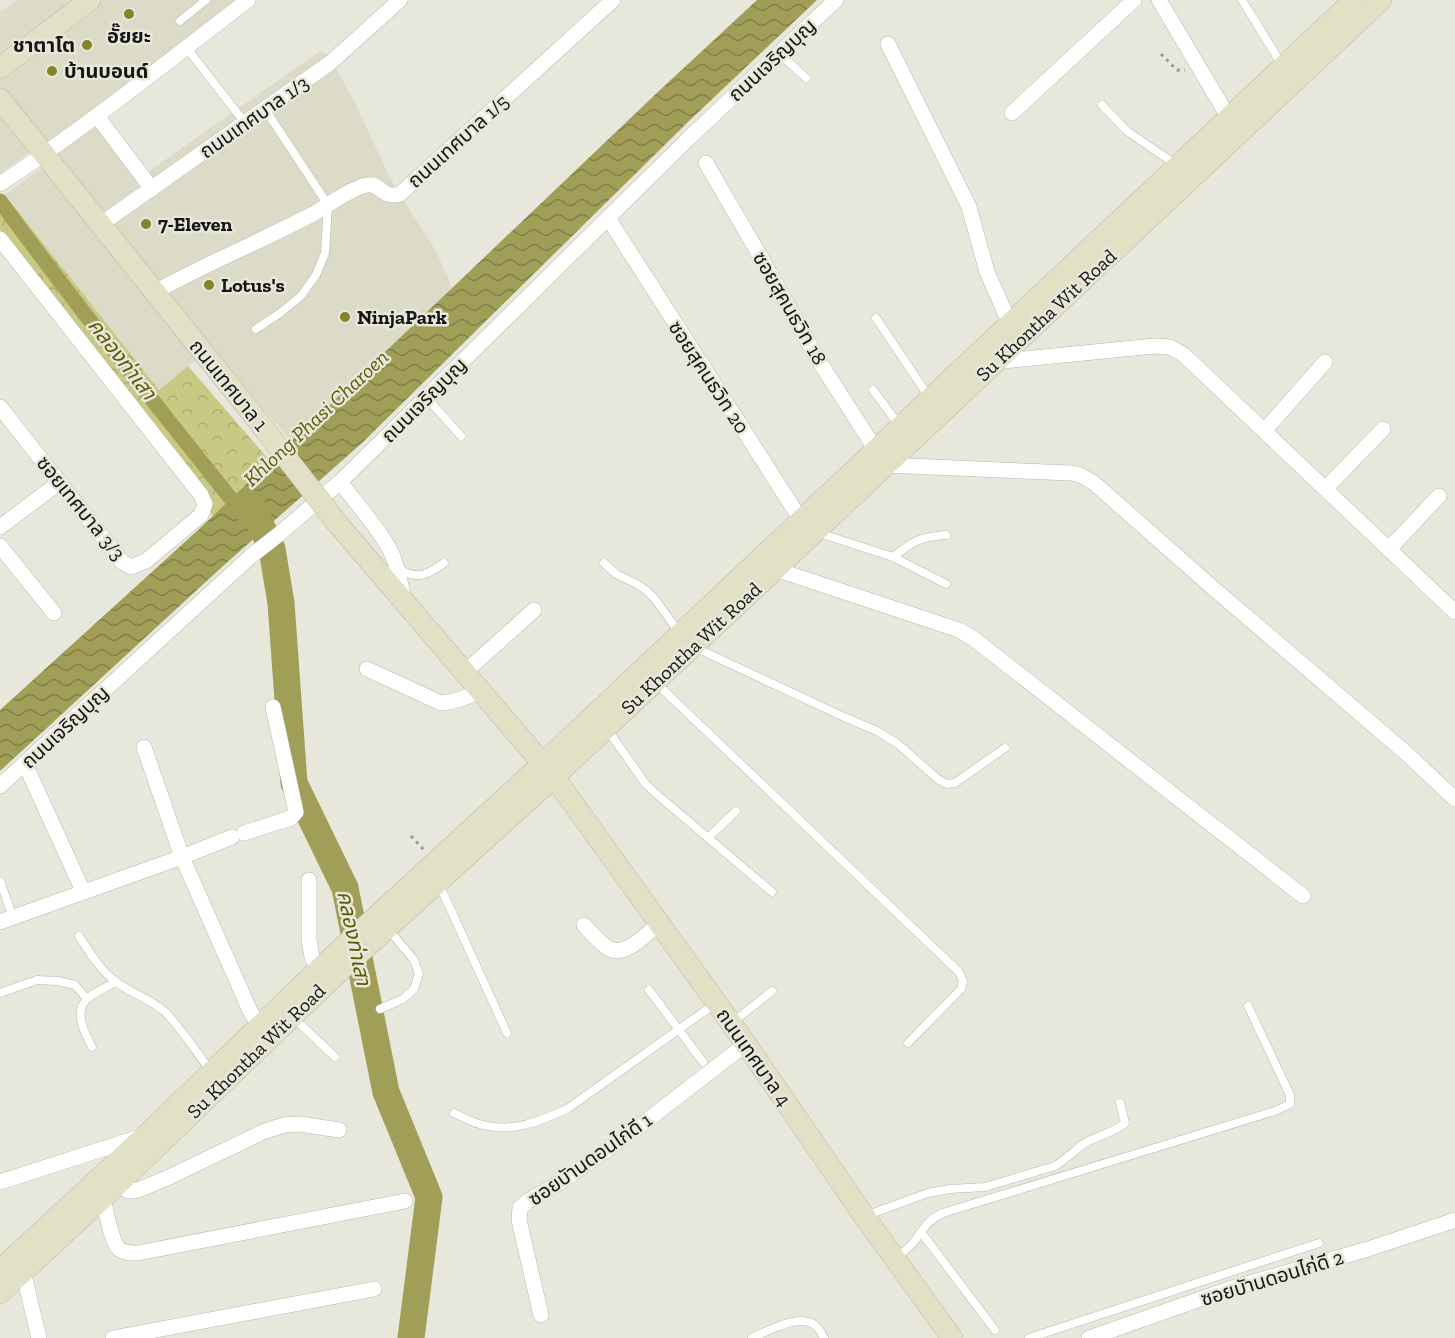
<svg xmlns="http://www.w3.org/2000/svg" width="1455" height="1338" viewBox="0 0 1455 1338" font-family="'Zilla Slab','Noto Sans Thai',serif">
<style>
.built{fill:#dbdbc8}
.forest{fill:url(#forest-crowns)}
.water{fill:url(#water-waves)}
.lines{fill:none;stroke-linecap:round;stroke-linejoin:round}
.canal{stroke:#a09e57;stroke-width:15}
.river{stroke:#a09e57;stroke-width:27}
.lane-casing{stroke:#b8b8ad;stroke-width:9}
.street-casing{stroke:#b8b8ad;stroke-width:16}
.secondary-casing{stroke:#b8b8ad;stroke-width:22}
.path{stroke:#9a9a90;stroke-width:3;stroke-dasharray:3 4.5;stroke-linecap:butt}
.lane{stroke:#fff;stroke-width:8}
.street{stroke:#fff;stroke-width:15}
.secondary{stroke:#e2e1c5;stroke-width:21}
.secondary-bridge-casing{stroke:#b8b8ad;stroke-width:22;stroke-linecap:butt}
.secondary-bridge{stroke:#e2e1c5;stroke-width:21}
.poi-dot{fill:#86832b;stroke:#e7e7db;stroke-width:2}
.labels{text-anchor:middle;stroke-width:5;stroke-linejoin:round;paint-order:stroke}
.poi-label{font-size:20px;font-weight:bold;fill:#151511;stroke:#e7e7db;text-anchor:start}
.street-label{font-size:20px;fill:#151511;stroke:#e7e7db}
.water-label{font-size:21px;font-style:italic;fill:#5e5a00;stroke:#e7e7db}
</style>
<defs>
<pattern id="forest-crowns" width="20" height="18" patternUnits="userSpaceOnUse" patternTransform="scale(1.5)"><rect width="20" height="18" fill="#cac984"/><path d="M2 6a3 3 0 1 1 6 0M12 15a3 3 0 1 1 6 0" fill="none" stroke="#adac71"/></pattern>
<pattern id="water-waves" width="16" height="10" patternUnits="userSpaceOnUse" patternTransform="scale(1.5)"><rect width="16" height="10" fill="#a09e57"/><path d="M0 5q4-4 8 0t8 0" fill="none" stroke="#818047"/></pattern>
</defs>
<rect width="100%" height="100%" fill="#e7e7db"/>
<path class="built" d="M 17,0 L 240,0 L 98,109 L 145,174 L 320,51 L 329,56 L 355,103 L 392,182 L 436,251 L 452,288 L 291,441 L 211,347 L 159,390 L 5,195 L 57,156 L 45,143 L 27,154 L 0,174 L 0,12 Z"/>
<path class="forest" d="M 5,195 L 159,390 L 188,366 L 270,461 L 213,516 L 0,230 L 0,199 Z"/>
<path class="water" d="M 757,0 L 817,0 L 689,121 L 362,443 L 223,566 L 0,771 L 0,710 L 197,531 L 660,90 Z"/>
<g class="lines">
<path class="canal" d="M 0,201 C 78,308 161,411 243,514"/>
<path class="river" d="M 253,508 L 272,549 L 281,603 L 294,783 L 345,888 L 386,1092 L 429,1197 L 411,1338"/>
<g class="lane-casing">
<g id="lane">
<path d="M 1242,0 L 1282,65"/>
<path d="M 180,21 L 206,0"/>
<path d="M 186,47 L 245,123"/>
<path d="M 779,53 L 806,78"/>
<path d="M 1102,105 L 1127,131 L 1175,164"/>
<path d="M 876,318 L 929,397"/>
<path d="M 256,329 L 280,313 L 301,296 L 316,275 L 325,253 L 328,205 L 265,109"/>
<path d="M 873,390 L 899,425"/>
<path d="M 426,397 L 461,436"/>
<path d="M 819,533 L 893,557 L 946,584"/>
<path d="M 893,557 C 913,541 920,537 946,535"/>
<path d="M 604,563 L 616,574 L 635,583 L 646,590 L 654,598 L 679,632"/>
<path d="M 398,568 C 417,581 427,575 444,563"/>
<path d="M 694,647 L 844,717 L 877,731 L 898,744 L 939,780 L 947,784 L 955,783 L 1005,748"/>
<path d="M 657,684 L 959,972 L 963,981 L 961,989 L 908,1043"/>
<path d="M 607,729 L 645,783 L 654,792 L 772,892"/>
<path d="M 708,838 L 736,811"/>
<path d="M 0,881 L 13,917"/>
<path d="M 439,884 L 507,1033"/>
<path d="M 79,936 C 90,953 100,970 116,982 C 131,993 150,999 164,1011 C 179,1025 197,1053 210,1070"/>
<path d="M 649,990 L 703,1062"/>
<path d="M 0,993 L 37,980 L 58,981 L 75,985 L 87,999"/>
<path d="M 380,1009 L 403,999 L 414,989 L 419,974 L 414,960 L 389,930"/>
<path d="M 293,1017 L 335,1057"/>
<path d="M 733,1022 L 772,991"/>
<path d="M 92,1047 C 85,1033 73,1013 87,999 C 94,992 107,987 116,982"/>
<path d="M 454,1113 C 461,1116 468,1120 476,1123 C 509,1134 536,1123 567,1109 L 716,1003"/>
<path d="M 865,1216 L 928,1193 L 950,1189 L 985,1187 L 1055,1166 C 1065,1160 1073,1152 1082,1145 C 1095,1135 1113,1134 1125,1123 L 1120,1103"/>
<path d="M 921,1232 L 995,1330"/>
<path d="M 897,1257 C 902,1253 908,1248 912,1244 C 924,1230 925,1221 943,1213 L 1275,1111 L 1290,1104 L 1290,1095 L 1248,1006"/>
<path d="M 752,1338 C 768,1331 801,1312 816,1326 C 819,1329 822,1334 824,1338"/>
<path d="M 1029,1338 L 1319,1243"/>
</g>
</g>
<g class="street-casing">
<g id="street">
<path d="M 1159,0 L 1229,118"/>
<path d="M 888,44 L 969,207 L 987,272 L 1010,324"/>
<path d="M 1012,113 L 1134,0"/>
<path d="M 97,116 L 152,189"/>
<path d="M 706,163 L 766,266 L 817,358 L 876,450"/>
<path d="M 0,184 C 86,127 166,63 248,0"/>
<path d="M 608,218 L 801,520 L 808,526"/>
<path d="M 101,224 L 330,63 L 400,0"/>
<path d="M 0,239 L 201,495 L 205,504 L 201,515 L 146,561 L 131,567 L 122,562 L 0,407"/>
<path d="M 155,292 C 205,264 259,242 311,215 C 326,207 351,188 367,185 C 380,182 381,199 400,194 L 613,0"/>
<path d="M 993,362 L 1154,346 L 1170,347 L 1184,355 L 1455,612"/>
<path d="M 1265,430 L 1325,362"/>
<path d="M 885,465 L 1071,473 L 1080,475 L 1094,483 L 1213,588 L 1406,753 L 1455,799"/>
<path d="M 340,482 C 356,503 378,527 390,550 C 398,565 400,582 404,599"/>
<path d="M 1326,488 L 1383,429"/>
<path d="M 0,527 L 60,482"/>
<path d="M 0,546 L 54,613"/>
<path d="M 1389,549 L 1439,496"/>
<path d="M 775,569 L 959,630 L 974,639 L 1303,896"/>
<path d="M 367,669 L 441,703 C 456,702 467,698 480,690"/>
<path d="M 465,672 L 534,610"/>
<path d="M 144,747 L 182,857 L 232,837"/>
<path d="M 25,764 L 83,891"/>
<path d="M 0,786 L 251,556 L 278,535 L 340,482 L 688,139 L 836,0"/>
<path d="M 244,833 L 291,818 L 296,812 L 273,707"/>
<path d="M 309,880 L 309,940 L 312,957 L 318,970"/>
<path d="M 0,922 L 182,857 L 251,1013 L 259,1025 L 267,1033"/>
<path d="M 584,925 C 591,933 599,942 608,948 C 624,959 648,933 659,923"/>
<path d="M 112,1178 L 117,1185 L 128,1191 L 138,1190 L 167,1178 L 265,1131 L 284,1125 L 299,1124 L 339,1130"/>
<path d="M 0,1182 L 143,1136"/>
<path d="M 103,1198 C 106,1210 111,1241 119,1249 C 124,1253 132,1253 138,1253 L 405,1201"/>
<path d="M 23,1271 L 39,1338"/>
<path d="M 541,1315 L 519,1220 L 520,1208 L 528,1201 L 562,1181 L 628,1135 L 746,1044"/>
<path d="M 113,1338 L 374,1289"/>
<path d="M 1089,1338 L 1229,1289 L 1368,1249 L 1455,1220"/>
</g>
</g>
<g class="secondary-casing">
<g id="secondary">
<path d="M 0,68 L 90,0"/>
<path d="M 0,99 L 251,412"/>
<path d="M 337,523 L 554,777 L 746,1044 L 864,1216 L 952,1338"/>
<path d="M 0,1270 L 146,1135 L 318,970 L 542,764 L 1354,0"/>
<path d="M 0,1293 L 117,1185 L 341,970 L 554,777 L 1381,0"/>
</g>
</g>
<g class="path">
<path d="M 1161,54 L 1177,70 L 1185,70"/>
<path d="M 411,836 L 424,850"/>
</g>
<use href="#lane" class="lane"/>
<use href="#street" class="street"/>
<use href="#secondary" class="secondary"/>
<g class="secondary-bridge-casing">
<path id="secondary-bridge" d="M 251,412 L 337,523"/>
</g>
<use href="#secondary-bridge" class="secondary-bridge"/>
</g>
<g class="poi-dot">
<circle cx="129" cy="14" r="6"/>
<circle cx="87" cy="45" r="6"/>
<circle cx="52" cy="71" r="6"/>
<circle cx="146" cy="224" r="6"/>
<circle cx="209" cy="285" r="6"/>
<circle cx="345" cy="317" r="6"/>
</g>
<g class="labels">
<g class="poi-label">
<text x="129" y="43" text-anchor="middle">อั๊ยยะ</text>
<text x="75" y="52" text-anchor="end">ชาตาโต</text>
<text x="64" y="78">บ้านบอนด์</text>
<text x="158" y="231">7-Eleven</text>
<text x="221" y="292">Lotus's</text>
<text x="357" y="324">NinjaPark</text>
</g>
<g class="street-label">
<text transform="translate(772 60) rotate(-43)" y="7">ถนนเจริญบุญ</text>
<text transform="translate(254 117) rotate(-35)" y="7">ถนนเทศบาล 1/3</text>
<text transform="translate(458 141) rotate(-42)" y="7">ถนนเทศบาล 1/5</text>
<text transform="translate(790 308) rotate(60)" y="7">ซอยสุคนธวิท 18</text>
<text transform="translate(1046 315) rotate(-43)" y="7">Su Khontha Wit Road</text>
<text transform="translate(709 377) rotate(57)" y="7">ซอยสุคนธวิท 20</text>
<text transform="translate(229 385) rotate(51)" y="7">ถนนเทศบาล 1</text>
<text transform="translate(424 400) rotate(-45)" y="7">ถนนเจริญบุญ</text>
<text transform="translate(81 508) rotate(51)" y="7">ซอยเทศบาล 3/3</text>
<text transform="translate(691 648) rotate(-43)" y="7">Su Khontha Wit Road</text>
<text transform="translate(65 727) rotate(-43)" y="7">ถนนเจริญบุญ</text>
<text transform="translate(256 1051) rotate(-44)" y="7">Su Khontha Wit Road</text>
<text transform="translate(754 1057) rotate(55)" y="7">ถนนเทศบาล 4</text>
<text transform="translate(590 1159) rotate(-35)" y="7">ซอยบัานดอนไก่ดี 1</text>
<text transform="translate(1272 1278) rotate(-17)" y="7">ซอยบัานดอนไก่ดี 2</text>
</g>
<g class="water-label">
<text transform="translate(122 359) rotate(52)" y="7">คลองท่าเสา</text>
<text transform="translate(316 418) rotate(-43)" y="7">Khlong Phasi Charoen</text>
<text transform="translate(354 938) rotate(78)" y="7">คลองท่าเสา</text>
</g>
</g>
</svg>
